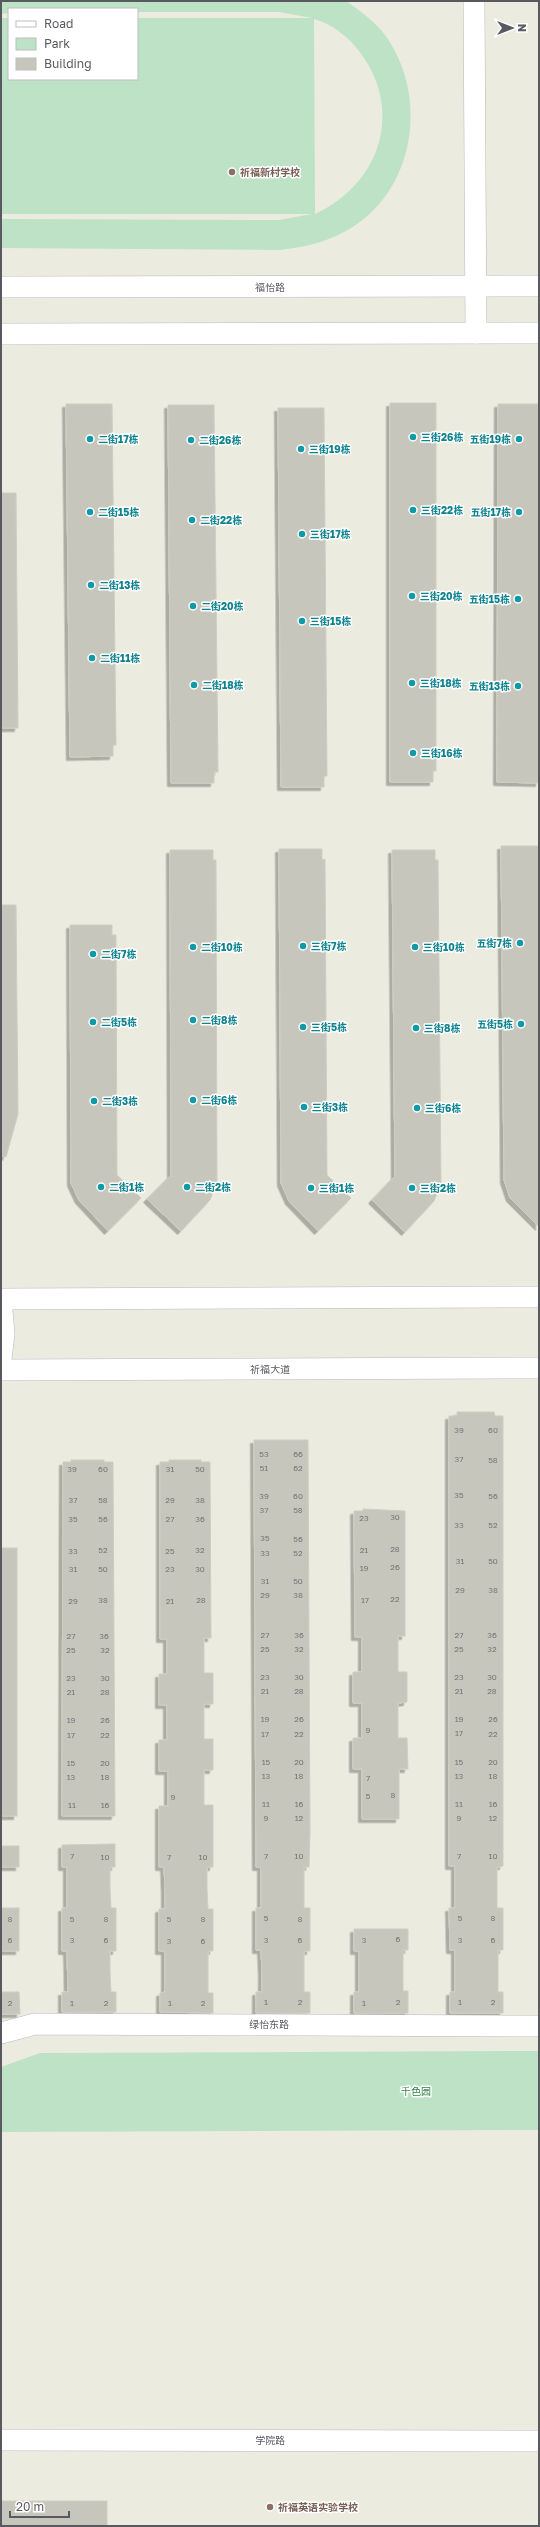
<svg xmlns="http://www.w3.org/2000/svg" width="540" height="2527" viewBox="0 0 540 2527" font-family="'Golos Text','Noto Sans SC',sans-serif">
<style>
.green{fill:#bde2c6;fill-rule:evenodd}
.building{fill:#c6c6bc;stroke:#cfcebf;filter:url(#shadow)}
.lines{fill:none;stroke-linecap:round;stroke-linejoin:round}
.minor-casing{stroke:#b8b8be;stroke-width:22}
.minor{stroke:#fff;stroke-width:21}
.education-dot{fill:#8d6e63;stroke:#fff;stroke-width:1.5}
.culture-dot{fill:#0f9aa8;stroke:#fff;stroke-width:1.5}
.labels{text-anchor:middle;stroke-width:3;stroke-linejoin:round;paint-order:stroke}
.number-label{font-size:8px;fill:#747577}
.education-label{font-size:10px;font-weight:bold;fill:#785e54;stroke:#fff;text-anchor:start}
.street-label{font-size:10px;fill:#595a60;stroke:#fff}
.culture-label{font-size:10px;font-weight:bold;fill:#0d838f;stroke:#fff;text-anchor:start}
.park-label{font-size:10px;fill:#38814d;stroke:#fff}
</style>
<defs>
<filter id="shadow"><feDropShadow dx="-3.5" dy="3.5" stdDeviation="0" flood-color="#0004"/></filter>
</defs>
<rect width="100%" height="100%" fill="#ebebe0"/>
<g class="green">
<path d="M 1,1 L 346,1 C 359,10 371,19 381,30 C 431,91 417,194 344,232 C 324,243 303,247 280,250 L 1,248 L 1,219 L 279,220 L 312,214 L 1,214 L 1,18 L 9,18 L 9,79 L 137,79 L 137,18 L 312,18 L 279,12 L 137,12 L 137,9 L 9,9 L 9,13 L 1,14 ZM 314,19 C 333,24 351,39 362,55 C 404,114 378,185 315,214 Z"/>
<path d="M 539,2051 L 539,2130 L 1,2132 L 1,2067 L 40,2053 Z"/>
</g>
<g class="building">
<path d="M 390,403 L 436,403 L 436,771 L 433,771 L 433,782 L 390,782 Z"/>
<path d="M 66,404 L 112,404 L 116,745 L 113,745 L 113,756 L 70,757 Z"/>
<path d="M 498,404 L 539,404 L 539,783 L 497,782 Z"/>
<path d="M 168,405 L 214,405 L 218,772 L 214,772 L 214,783 L 171,783 Z"/>
<path d="M 278,408 L 324,408 L 327,776 L 324,776 L 324,787 L 281,787 Z"/>
<path d="M 1,493 L 16,493 L 18,728 L 1,728 Z"/>
<path d="M 501,846 L 539,846 L 539,1227 L 510,1198 L 504,1180 Z"/>
<path d="M 279,849 L 322,849 L 322,860 L 325,859 L 327,1175 L 351,1198 L 318,1231 L 289,1201 L 281,1183 Z"/>
<path d="M 170,850 L 213,850 L 213,860 L 216,860 L 217,1182 L 210,1200 L 181,1231 L 147,1199 L 171,1175 Z"/>
<path d="M 392,850 L 435,850 L 435,860 L 438,860 L 441,1183 L 434,1201 L 405,1232 L 372,1200 L 395,1176 Z"/>
<path d="M 1,905 L 16,905 L 18,1114 L 6,1157 L 1,1156 Z"/>
<path d="M 70,925 L 112,925 L 112,935 L 116,935 L 117,1175 L 141,1198 L 108,1231 L 79,1200 L 71,1183 Z"/>
<path d="M 457,1412 L 494,1412 L 495,1416 L 503,1416 L 503,1866 L 497,1867 L 497,1908 L 503,1908 L 503,1950 L 498,1950 L 498,1992 L 503,1992 L 503,2013 L 450,2013 L 450,1992 L 455,1992 L 455,1950 L 450,1950 L 449,1908 L 455,1908 L 455,1866 L 449,1866 L 449,1416 L 457,1416 Z"/>
<path d="M 254,1440 L 308,1440 L 310,1832 L 309,1867 L 304,1867 L 304,1908 L 310,1908 L 310,1951 L 304,1951 L 304,1992 L 310,1992 L 310,2013 L 256,2013 L 256,1992 L 262,1992 L 262,1971 L 261,1950 L 256,1950 L 256,1908 L 261,1908 L 261,1867 L 256,1867 Z"/>
<path d="M 71,1460 L 104,1460 L 104,1462 L 113,1462 L 115,1816 L 62,1816 L 63,1462 L 71,1462 Z"/>
<path d="M 169,1460 L 201,1460 L 201,1462 L 210,1462 L 211,1638 L 204,1638 L 204,1673 L 213,1673 L 213,1704 L 204,1704 L 204,1739 L 213,1739 L 213,1770 L 204,1770 L 204,1805 L 213,1805 L 213,1867 L 207,1867 L 207,1888 L 208,1909 L 213,1909 L 213,1951 L 208,1951 L 208,1993 L 213,1993 L 213,2013 L 160,2012 L 160,1993 L 165,1992 L 165,1951 L 159,1951 L 159,1909 L 165,1909 L 165,1888 L 164,1867 L 159,1867 L 159,1806 L 168,1806 L 168,1771 L 159,1771 L 159,1740 L 167,1740 L 167,1705 L 159,1705 L 159,1674 L 167,1674 L 167,1639 L 160,1639 L 160,1462 L 169,1462 Z"/>
<path d="M 363,1509 L 405,1511 L 405,1636 L 398,1636 L 398,1672 L 407,1672 L 407,1702 L 398,1703 L 398,1738 L 407,1738 L 408,1769 L 399,1769 L 399,1819 L 362,1819 L 362,1769 L 353,1769 L 353,1738 L 362,1738 L 362,1703 L 353,1703 L 353,1672 L 362,1672 L 362,1637 L 355,1637 L 354,1511 L 363,1511 Z"/>
<rect x="1" y="1548" width="16" height="268"/>
<path d="M 115,1844 L 115,1867 L 110,1867 L 110,1888 L 111,1908 L 116,1908 L 116,1951 L 110,1951 L 110,1972 L 111,1992 L 116,1992 L 116,2012 L 62,2012 L 62,1992 L 68,1992 L 67,1951 L 62,1951 L 62,1908 L 67,1908 L 67,1867 L 62,1867 L 62,1845 Z"/>
<rect x="1" y="1846" width="18" height="21"/>
<rect x="1" y="1908" width="18" height="43"/>
<path d="M 354,1929 L 408,1929 L 408,1950 L 403,1950 L 403,1991 L 408,1991 L 408,2013 L 354,2013 L 354,1992 L 359,1992 L 359,1951 L 354,1951 Z"/>
<path d="M 1,1992 L 19,1992 L 20,2014 L 1,2014 Z"/>
<rect x="1" y="2501" width="106" height="25"/>
</g>
<g class="lines">
<g class="minor-casing">
<g id="minor">
<path d="M 474,1 L 476,333"/>
<path d="M 1,287 L 539,286"/>
<path d="M 1,334 L 539,333"/>
<path d="M 1,1299 L 539,1297"/>
<path d="M 1,1300 L 4,1334 L 1,1359"/>
<path d="M 1,1370 L 539,1368"/>
<path d="M 1,2033 L 35,2024 L 539,2026"/>
<path d="M 1,2440 L 539,2441"/>
</g>
</g>
<use href="#minor" class="minor"/>
</g>
<g class="education-dot">
<circle cx="232" cy="172" r="4"/>
<circle cx="270" cy="2507" r="4"/>
</g>
<g class="culture-dot">
<circle cx="413" cy="437" r="4"/>
<circle cx="90" cy="439" r="4"/>
<circle cx="519" cy="439" r="4"/>
<circle cx="191" cy="440" r="4"/>
<circle cx="301" cy="449" r="4"/>
<circle cx="413" cy="510" r="4"/>
<circle cx="90" cy="512" r="4"/>
<circle cx="519" cy="512" r="4"/>
<circle cx="192" cy="520" r="4"/>
<circle cx="302" cy="534" r="4"/>
<circle cx="91" cy="585" r="4"/>
<circle cx="412" cy="596" r="4"/>
<circle cx="518" cy="599" r="4"/>
<circle cx="193" cy="606" r="4"/>
<circle cx="302" cy="621" r="4"/>
<circle cx="92" cy="658" r="4"/>
<circle cx="412" cy="683" r="4"/>
<circle cx="194" cy="685" r="4"/>
<circle cx="518" cy="686" r="4"/>
<circle cx="413" cy="753" r="4"/>
<circle cx="520" cy="943" r="4"/>
<circle cx="303" cy="946" r="4"/>
<circle cx="193" cy="947" r="4"/>
<circle cx="415" cy="947" r="4"/>
<circle cx="93" cy="954" r="4"/>
<circle cx="193" cy="1020" r="4"/>
<circle cx="93" cy="1022" r="4"/>
<circle cx="521" cy="1024" r="4"/>
<circle cx="303" cy="1027" r="4"/>
<circle cx="416" cy="1028" r="4"/>
<circle cx="193" cy="1100" r="4"/>
<circle cx="94" cy="1101" r="4"/>
<circle cx="304" cy="1107" r="4"/>
<circle cx="417" cy="1108" r="4"/>
<circle cx="101" cy="1187" r="4"/>
<circle cx="187" cy="1187" r="4"/>
<circle cx="311" cy="1188" r="4"/>
<circle cx="412" cy="1188" r="4"/>
</g>
<g class="labels">
<g class="number-label">
<text x="459" y="1433">39</text>
<text x="493" y="1433">60</text>
<text x="264" y="1457">53</text>
<text x="298" y="1457">66</text>
<text x="459" y="1462">37</text>
<text x="493" y="1463">58</text>
<text x="264" y="1471">51</text>
<text x="298" y="1471">62</text>
<text x="72" y="1472">39</text>
<text x="103" y="1472">60</text>
<text x="170" y="1472">31</text>
<text x="200" y="1472">50</text>
<text x="459" y="1498">35</text>
<text x="264" y="1499">39</text>
<text x="298" y="1499">60</text>
<text x="493" y="1499">56</text>
<text x="73" y="1503">37</text>
<text x="103" y="1503">58</text>
<text x="170" y="1503">29</text>
<text x="200" y="1503">38</text>
<text x="264" y="1513">37</text>
<text x="298" y="1513">58</text>
<text x="395" y="1520">30</text>
<text x="364" y="1521">23</text>
<text x="73" y="1522">35</text>
<text x="103" y="1522">56</text>
<text x="170" y="1522">27</text>
<text x="200" y="1522">36</text>
<text x="459" y="1528">33</text>
<text x="493" y="1528">52</text>
<text x="265" y="1541">35</text>
<text x="298" y="1542">56</text>
<text x="395" y="1552">28</text>
<text x="103" y="1553">52</text>
<text x="200" y="1553">32</text>
<text x="364" y="1553">21</text>
<text x="73" y="1554">33</text>
<text x="170" y="1554">25</text>
<text x="265" y="1556">33</text>
<text x="298" y="1556">52</text>
<text x="460" y="1564">31</text>
<text x="493" y="1564">50</text>
<text x="395" y="1570">26</text>
<text x="364" y="1571">19</text>
<text x="73" y="1572">31</text>
<text x="103" y="1572">50</text>
<text x="170" y="1572">23</text>
<text x="200" y="1572">30</text>
<text x="265" y="1584">31</text>
<text x="298" y="1584">50</text>
<text x="460" y="1593">29</text>
<text x="493" y="1593">38</text>
<text x="265" y="1598">29</text>
<text x="298" y="1598">38</text>
<text x="395" y="1602">22</text>
<text x="103" y="1603">38</text>
<text x="201" y="1603">28</text>
<text x="365" y="1603">17</text>
<text x="73" y="1604">29</text>
<text x="170" y="1604">21</text>
<text x="265" y="1638">27</text>
<text x="299" y="1638">36</text>
<text x="459" y="1638">27</text>
<text x="492" y="1638">36</text>
<text x="71" y="1639">27</text>
<text x="104" y="1639">36</text>
<text x="265" y="1652">25</text>
<text x="299" y="1652">32</text>
<text x="459" y="1652">25</text>
<text x="492" y="1652">32</text>
<text x="71" y="1653">25</text>
<text x="105" y="1653">32</text>
<text x="265" y="1680">23</text>
<text x="299" y="1680">30</text>
<text x="459" y="1680">23</text>
<text x="492" y="1680">30</text>
<text x="71" y="1681">23</text>
<text x="105" y="1681">30</text>
<text x="265" y="1694">21</text>
<text x="299" y="1694">28</text>
<text x="459" y="1694">21</text>
<text x="492" y="1694">28</text>
<text x="71" y="1695">21</text>
<text x="105" y="1695">28</text>
<text x="265" y="1722">19</text>
<text x="299" y="1722">26</text>
<text x="459" y="1722">19</text>
<text x="493" y="1722">26</text>
<text x="71" y="1723">19</text>
<text x="105" y="1723">26</text>
<text x="368" y="1733">9</text>
<text x="459" y="1736">17</text>
<text x="265" y="1737">17</text>
<text x="299" y="1737">22</text>
<text x="493" y="1737">22</text>
<text x="71" y="1738">17</text>
<text x="105" y="1738">22</text>
<text x="266" y="1765">15</text>
<text x="299" y="1765">20</text>
<text x="459" y="1765">15</text>
<text x="493" y="1765">20</text>
<text x="71" y="1766">15</text>
<text x="105" y="1766">20</text>
<text x="266" y="1779">13</text>
<text x="299" y="1779">18</text>
<text x="459" y="1779">13</text>
<text x="493" y="1779">18</text>
<text x="71" y="1780">13</text>
<text x="105" y="1780">18</text>
<text x="368" y="1781">7</text>
<text x="393" y="1798">8</text>
<text x="368" y="1799">5</text>
<text x="173" y="1800">9</text>
<text x="266" y="1807">11</text>
<text x="299" y="1807">16</text>
<text x="459" y="1807">11</text>
<text x="493" y="1807">16</text>
<text x="72" y="1808">11</text>
<text x="105" y="1808">16</text>
<text x="266" y="1821">9</text>
<text x="299" y="1821">12</text>
<text x="459" y="1821">9</text>
<text x="493" y="1821">12</text>
<text x="72" y="1859">7</text>
<text x="266" y="1859">7</text>
<text x="299" y="1859">10</text>
<text x="459" y="1859">7</text>
<text x="493" y="1859">10</text>
<text x="105" y="1860">10</text>
<text x="169" y="1860">7</text>
<text x="203" y="1860">10</text>
<text x="266" y="1921">5</text>
<text x="460" y="1921">5</text>
<text x="493" y="1921">8</text>
<text x="10" y="1922">8</text>
<text x="72" y="1922">5</text>
<text x="106" y="1922">8</text>
<text x="169" y="1922">5</text>
<text x="203" y="1922">8</text>
<text x="300" y="1922">8</text>
<text x="398" y="1942">6</text>
<text x="10" y="1943">6</text>
<text x="72" y="1943">3</text>
<text x="106" y="1943">6</text>
<text x="266" y="1943">3</text>
<text x="300" y="1943">6</text>
<text x="364" y="1943">3</text>
<text x="460" y="1943">3</text>
<text x="493" y="1943">6</text>
<text x="169" y="1944">3</text>
<text x="203" y="1944">6</text>
<text x="266" y="2005">1</text>
<text x="300" y="2005">2</text>
<text x="398" y="2005">2</text>
<text x="460" y="2005">1</text>
<text x="493" y="2005">2</text>
<text x="10" y="2006">2</text>
<text x="72" y="2006">1</text>
<text x="106" y="2006">2</text>
<text x="170" y="2006">1</text>
<text x="203" y="2006">2</text>
<text x="364" y="2006">1</text>
</g>
<g class="education-label">
<text x="240" y="176">祈福新村学校</text>
<text x="278" y="2511">祈福英语实验学校</text>
</g>
<g class="street-label">
<text x="270" y="291">福怡路</text>
<text x="270" y="1373">祈福大道</text>
<text x="269" y="2028">绿怡东路</text>
<text x="270" y="2444">学院路</text>
</g>
<g class="culture-label">
<text x="421" y="441">三街26栋</text>
<text x="98" y="443">二街17栋</text>
<text x="511" y="443" text-anchor="end">五街19栋</text>
<text x="199" y="444">二街26栋</text>
<text x="309" y="453">三街19栋</text>
<text x="421" y="514">三街22栋</text>
<text x="98" y="516">二街15栋</text>
<text x="511" y="516" text-anchor="end">五街17栋</text>
<text x="200" y="524">二街22栋</text>
<text x="310" y="538">三街17栋</text>
<text x="99" y="589">二街13栋</text>
<text x="420" y="600">三街20栋</text>
<text x="510" y="603" text-anchor="end">五街15栋</text>
<text x="201" y="610">二街20栋</text>
<text x="310" y="625">三街15栋</text>
<text x="100" y="662">二街11栋</text>
<text x="420" y="687">三街18栋</text>
<text x="202" y="689">二街18栋</text>
<text x="510" y="690" text-anchor="end">五街13栋</text>
<text x="421" y="757">三街16栋</text>
<text x="512" y="947" text-anchor="end">五街7栋</text>
<text x="311" y="950">三街7栋</text>
<text x="201" y="951">二街10栋</text>
<text x="423" y="951">三街10栋</text>
<text x="101" y="958">二街7栋</text>
<text x="201" y="1024">二街8栋</text>
<text x="101" y="1026">二街5栋</text>
<text x="513" y="1028" text-anchor="end">五街5栋</text>
<text x="311" y="1031">三街5栋</text>
<text x="424" y="1032">三街8栋</text>
<text x="201" y="1104">二街6栋</text>
<text x="102" y="1105">二街3栋</text>
<text x="312" y="1111">三街3栋</text>
<text x="425" y="1112">三街6栋</text>
<text x="109" y="1191">二街1栋</text>
<text x="195" y="1191">二街2栋</text>
<text x="319" y="1192">三街1栋</text>
<text x="420" y="1192">三街2栋</text>
</g>
<g class="park-label">
<text x="416" y="2095">千色园</text>
</g>
</g>
<rect width="540" height="2527" fill="none" stroke="#595a60" stroke-width="4"/>
<rect x="8" y="8" width="130" height="72" fill="#ffffff" stroke="#bdbdbf"/>
<rect x="16" y="21" width="20" height="6" fill="#ffffff" stroke="#bdbdbf"/>
<text x="44" y="28" font-size="12" fill="#595a60">Road</text>
<rect x="16" y="38" width="20" height="12" fill="#bde2c6" stroke="#bdbdbf"/>
<text x="44" y="48" font-size="12" fill="#595a60">Park</text>
<rect x="16" y="58" width="20" height="12" fill="#c6c6bc" stroke="#bdbdbf"/>
<text x="44" y="68" font-size="12" fill="#595a60">Building</text>
<g transform="translate(512 28) rotate(90)" stroke="#ffffff" stroke-width="3" paint-order="stroke">
<path d="M0-3L7 15L0 10L-7 15Z" fill="#595a60"/>
<text y="-6" font-size="11" font-weight="bold" text-anchor="middle" fill="#595a60">N</text>
</g>
<path d="M10 2511v6h59v-6" fill="none" stroke="#595a60" stroke-width="2"/>
<text x="16" y="2511" font-size="12" fill="#595a60" stroke="#ffffff" stroke-width="3" paint-order="stroke">20 m</text>
</svg>
